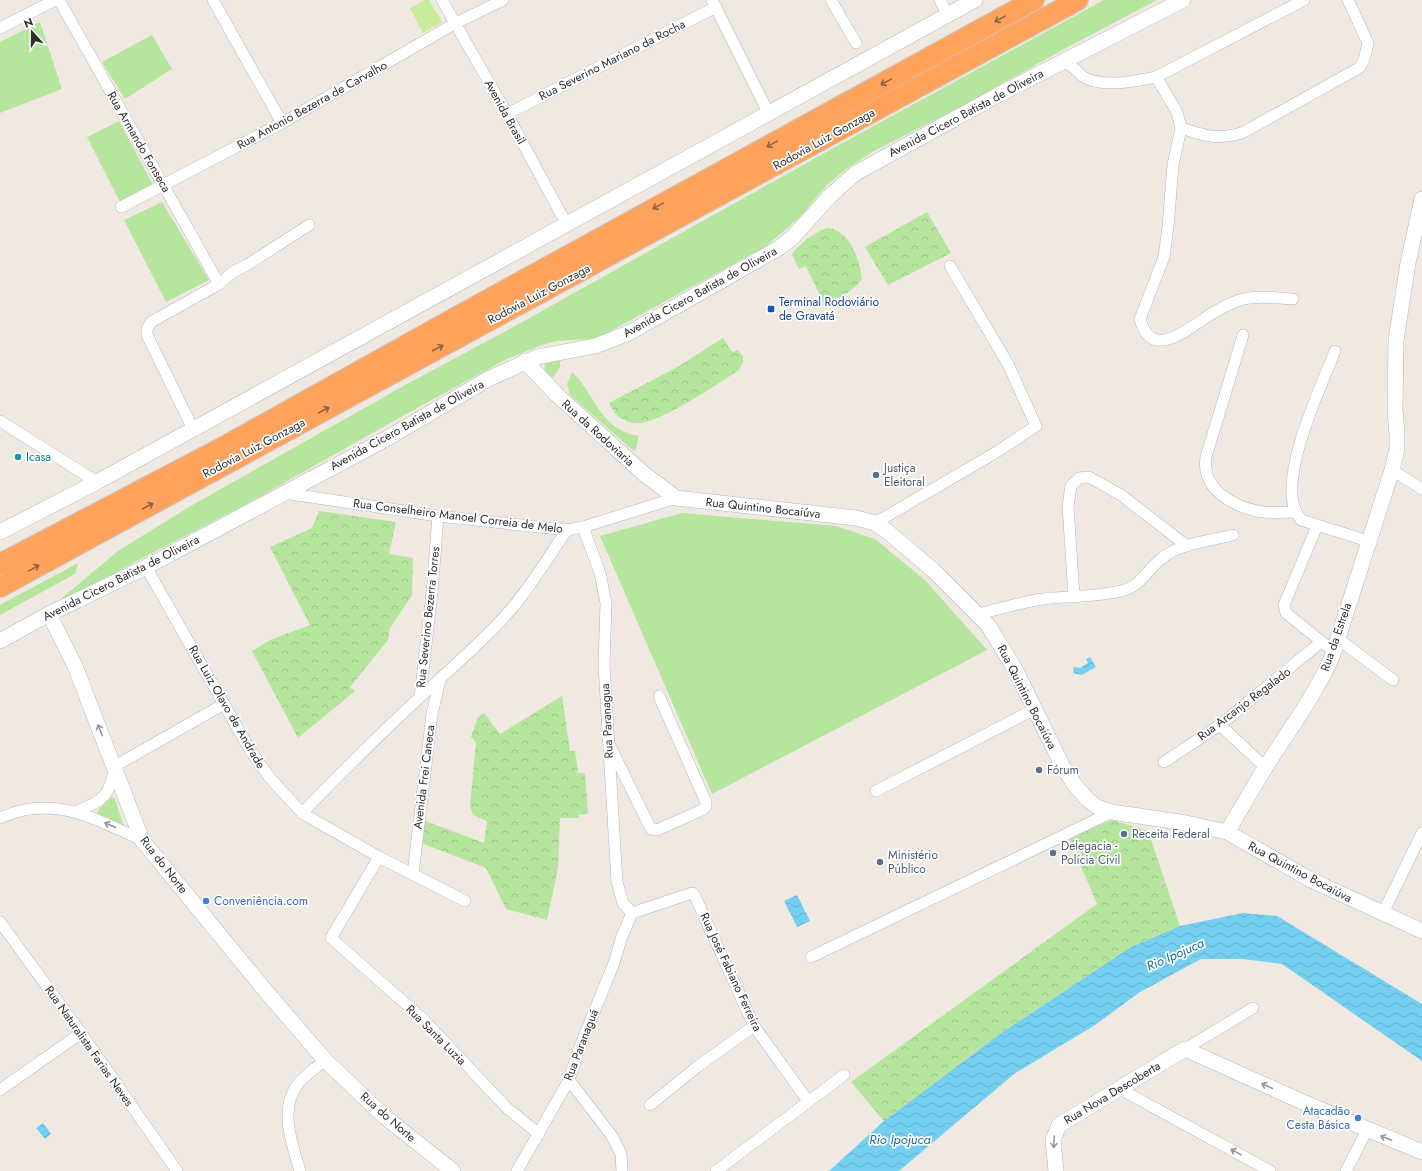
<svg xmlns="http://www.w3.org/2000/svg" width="1422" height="1171" viewBox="0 0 1422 1171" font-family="Jost,sans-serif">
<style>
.grass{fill:#b6e59e}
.forest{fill:url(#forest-crowns)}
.pitch{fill:#c9ec9a}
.water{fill:url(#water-waves)}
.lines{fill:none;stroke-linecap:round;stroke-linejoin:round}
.street-casing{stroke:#b4b7c1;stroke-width:12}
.secondary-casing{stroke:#b4b7c1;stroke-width:16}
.highway-casing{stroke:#c9c9c9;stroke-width:22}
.street{stroke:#fff;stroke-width:11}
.secondary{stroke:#fff;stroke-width:15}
.highway{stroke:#ffa35c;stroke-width:20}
.oneway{stroke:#8c6343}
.oneway2{stroke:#969696}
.transit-dot{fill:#1a4fb4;stroke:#fff;stroke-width:1.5}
.culture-dot{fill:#0f9aa8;stroke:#fff;stroke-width:1.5}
.service-dot{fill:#5c6f8a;stroke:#fff;stroke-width:1.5}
.shop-dot{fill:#3f7fe0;stroke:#fff;stroke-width:1.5}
.labels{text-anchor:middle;stroke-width:3.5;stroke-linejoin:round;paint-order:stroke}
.street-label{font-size:12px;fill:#2e2e2e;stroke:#fff}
.transit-label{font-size:12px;fill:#164399;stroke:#fff;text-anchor:start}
.culture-label{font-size:12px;fill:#0d838f;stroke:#fff;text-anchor:start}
.service-label{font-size:12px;fill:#4e5e75;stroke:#fff;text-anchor:start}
.shop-label{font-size:12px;fill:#366cbe;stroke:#fff;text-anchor:start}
.water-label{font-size:13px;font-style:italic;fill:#0d6fa3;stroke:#fff}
</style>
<defs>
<pattern id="forest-crowns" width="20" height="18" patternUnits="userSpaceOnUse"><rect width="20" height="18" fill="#b6e59e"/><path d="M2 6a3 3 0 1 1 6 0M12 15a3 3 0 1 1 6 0" fill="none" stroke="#9dc588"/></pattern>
<pattern id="water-waves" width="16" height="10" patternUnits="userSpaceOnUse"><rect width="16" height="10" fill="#75cff0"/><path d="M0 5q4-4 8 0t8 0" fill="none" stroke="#66b2ce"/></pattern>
</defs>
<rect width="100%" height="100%" fill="#efe9e1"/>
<g class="grass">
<path d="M 1104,0 L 1157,0 L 1075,43 L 964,105 L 872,152 L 845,170 L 827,185 L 801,216 L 765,247 L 618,327 L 602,336 L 589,339 L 557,341 L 542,345 L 507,359 L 406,414 L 243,506 L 133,563 L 66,601 L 62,598 L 118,551 L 189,507 L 407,384 L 515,326 L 837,146 Z"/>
<path d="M 40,22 L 62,89 L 0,113 L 0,42 Z"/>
<path d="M 152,35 L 172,69 L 125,99 L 102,62 Z"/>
<path d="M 119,121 L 154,187 L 121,204 L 87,137 Z"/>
<path d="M 162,202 L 209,280 L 166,302 L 124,220 Z"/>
<path d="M 552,358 L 560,361 L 560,367 L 553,378 L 545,372 C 544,364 545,362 552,358 Z"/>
<path d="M 572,372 C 597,396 598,429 639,436 L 635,452 L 570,395 L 567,384 Z"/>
<path d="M 682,513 L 836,526 L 875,539 L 925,580 L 987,650 L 712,794 L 600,536 Z"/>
<path d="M 78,563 L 75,574 L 0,615 L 0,605 Z"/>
<path d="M 112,797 L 115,799 L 125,830 L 95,816 L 100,808 Z"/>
</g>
<g class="forest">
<path d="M 927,212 L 951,253 L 888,285 L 865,247 Z"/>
<path d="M 827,228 C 850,230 860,260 862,279 C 853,292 839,298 824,304 L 806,266 L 799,269 L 792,254 C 801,243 813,233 827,228 Z"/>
<path d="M 723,338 L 732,352 L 738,350 L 743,356 L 743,362 L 739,370 C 719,383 655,427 634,423 C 621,421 614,414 609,403 L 679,366 Z"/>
<path d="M 319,511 L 396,522 L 389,554 L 413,558 L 412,595 L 390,628 L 388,640 L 350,687 L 355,691 L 298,738 L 252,651 L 270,640 L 310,625 L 270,547 L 312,528 Z"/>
<path d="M 562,696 L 570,751 L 575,751 L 578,773 L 585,773 L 588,813 L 579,815 L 578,818 L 560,818 L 558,868 L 547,920 L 506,909 L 486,868 L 421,843 L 423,820 L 484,843 L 487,821 L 473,815 L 470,806 L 476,742 L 471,737 L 478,717 L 484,713 L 500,734 Z"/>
<path d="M 1112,820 L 1148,831 L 1180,926 L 1131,947 L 1000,1034 L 884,1121 L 851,1082 L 1097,904 L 1069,838 Z"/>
</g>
<path class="pitch" d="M 425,0 L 429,0 L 442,22 L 423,33 L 410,8 Z"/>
<g class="water">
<path d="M 1090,657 L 1096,667 L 1082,675 L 1073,673 L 1074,667 L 1080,668 L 1088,663 L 1086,659 Z"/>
<path d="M 797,895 L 810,921 L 797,927 L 784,901 Z"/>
<path d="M 1243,913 L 1277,916 L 1422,1004 L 1422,1061 L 1282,964 L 1243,959 L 1201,959 L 1140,992 L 1095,1025 L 1014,1074 L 899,1171 L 829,1171 L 884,1121 L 1000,1034 L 1131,947 L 1180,926 Z"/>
<path d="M 43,1123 L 51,1134 L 45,1139 L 36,1128 Z"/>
</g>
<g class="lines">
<g class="street-casing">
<g id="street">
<path d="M 59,0 L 219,284"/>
<path d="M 213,0 L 282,123"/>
<path d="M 442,0 L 507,114 L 567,225"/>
<path d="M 712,0 L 769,114"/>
<path d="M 831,0 L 856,43"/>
<path d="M 940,0 L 948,16"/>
<path d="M 0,28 L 55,0"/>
<path d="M 1066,61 C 1071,66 1077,71 1082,76 C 1102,89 1135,81 1156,77 L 1177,112 L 1181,128 L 1173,165 L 1168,227 L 1164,257 L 1140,319 C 1151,361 1187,330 1208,316 C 1218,310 1232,301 1244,299 C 1259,295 1277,298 1293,299"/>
<path d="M 1156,77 L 1304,0"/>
<path d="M 507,114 L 716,7"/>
<path d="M 1181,128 C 1206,136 1215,140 1242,133 L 1359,68 L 1364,60 L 1368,43 L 1348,0"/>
<path d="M 121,207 L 282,123 L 454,24 L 503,0"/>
<path d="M 1243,335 L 1206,457 C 1201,490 1234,507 1262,512 C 1273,513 1285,512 1296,512"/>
<path d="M 1335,351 C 1320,389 1285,463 1293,503 C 1294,509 1298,515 1301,520 L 1368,541"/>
<path d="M 0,421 L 97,482"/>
<path d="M 193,429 L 147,335 L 147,329 L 151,322 L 219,284 L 233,272 L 247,265 L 309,225"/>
<path d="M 1392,470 L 1422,489"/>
<path d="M 284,493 L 438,516 L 567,530 L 583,527 L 676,498"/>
<path d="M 875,523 L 995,453 L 1036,426 L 1008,364 L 950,266"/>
<path d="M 1317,526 L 1284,605 L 1286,613 L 1327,646"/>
<path d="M 583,527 L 600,573 L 606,603 L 604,665 L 617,882 L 623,903 L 632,913"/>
<path d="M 146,567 L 250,750 L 270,778 L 302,813 L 379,857 L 465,901"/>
<path d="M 1074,596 L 1068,506 L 1071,486 L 1079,478 L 1089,477 L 1121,495 L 1187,546"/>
<path d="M 978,614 C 1000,609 1021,602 1043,599 C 1070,596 1099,597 1125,590 C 1141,585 1148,569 1161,559 C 1180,543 1209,541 1233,535"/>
<path d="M 1337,638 L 1393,680"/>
<path d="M 420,697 L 432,593 L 438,516"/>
<path d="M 1220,725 L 1266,768"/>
<path d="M 609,744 L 651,829 L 657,830 L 702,810 L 706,806 L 706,802 L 659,696"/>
<path d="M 1164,762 L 1220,725 L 1321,642"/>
<path d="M 876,791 L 1035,709"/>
<path d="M 77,811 C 104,801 110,795 115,766 L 224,704"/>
<path d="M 302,813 C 340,774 379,735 419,698 C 451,668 485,640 513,607 C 533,583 549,556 567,530"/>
<path d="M 0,818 C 54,794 93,818 142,840"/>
<path d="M 379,857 L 331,938 L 424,1020 L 487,1087 L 507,1108 L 539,1134"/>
<path d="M 413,874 L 432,714 L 440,680"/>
<path d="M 632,913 L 692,893 L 694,894 L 754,1026 L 808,1101"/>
<path d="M 1383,913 L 1422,833"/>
<path d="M 0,922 L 81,1033 L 177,1171"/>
<path d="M 811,957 L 1112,812"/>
<path d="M 1185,1049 L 1253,1008"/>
<path d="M 569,1080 L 612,1136 L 621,1154 L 622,1171"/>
<path d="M 1120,1089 L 1270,1171"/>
<path d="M 0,1090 L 81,1033"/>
<path d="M 650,1105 L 697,1067 L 754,1026"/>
<path d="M 300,1171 C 292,1143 279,1111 297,1085 C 304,1076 316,1068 325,1060"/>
<path d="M 517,1171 L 569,1080 L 579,1049 L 614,963 L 622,936 L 632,913"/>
<path d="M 716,1171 L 844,1075"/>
<path d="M 1346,1171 L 1367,1130"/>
</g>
</g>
<g class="secondary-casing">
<g id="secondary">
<path d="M 525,361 L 557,395 L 643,473 L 676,498 L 856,518 L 875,523 L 888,532 L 934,571 L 988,625 L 1016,671 L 1063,767 L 1074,784 L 1087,799 L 1097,807 L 1112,812 L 1186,823 L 1227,832 L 1311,880 L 1422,931"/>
<path d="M 0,532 L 97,482 L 975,0"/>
<path d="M 49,614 L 75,666 L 142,840 L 264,989 L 325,1060 L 385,1117 L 453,1171"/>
<path d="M 0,641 L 49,614 L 146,567 L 386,439 L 488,379 L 537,357 L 595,346 L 629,333 L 779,248 L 793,237 L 830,196 L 856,173 L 998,95 L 1183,0"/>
<path d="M 1227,832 C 1240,811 1252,789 1265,768 C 1288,732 1314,697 1332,657 L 1392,470 L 1397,449 L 1397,434 L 1395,409 L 1396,340 L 1408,263 L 1422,199"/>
<path d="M 1056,1171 L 1053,1140 L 1059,1125 L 1185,1049 L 1305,1103 L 1422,1152"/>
</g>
</g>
<g class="highway-casing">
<g id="highway">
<path d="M 0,564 L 225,446 L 451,320 L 1034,0"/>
<path d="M 0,587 L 1078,0"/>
</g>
</g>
<use href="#street" class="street"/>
<use href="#secondary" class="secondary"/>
<use href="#highway" class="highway"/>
</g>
<defs><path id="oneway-shaft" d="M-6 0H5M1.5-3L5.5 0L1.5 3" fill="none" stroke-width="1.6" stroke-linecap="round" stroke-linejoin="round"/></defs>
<g class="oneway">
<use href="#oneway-shaft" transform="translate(1000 19) rotate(151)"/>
<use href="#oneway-shaft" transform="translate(886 82) rotate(151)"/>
<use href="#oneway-shaft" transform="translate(772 144) rotate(151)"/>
<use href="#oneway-shaft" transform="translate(658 206) rotate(151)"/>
<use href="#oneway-shaft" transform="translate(438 348) rotate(-28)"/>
<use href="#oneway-shaft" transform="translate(324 410) rotate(-28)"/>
<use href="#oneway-shaft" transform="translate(148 506) rotate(-28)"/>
<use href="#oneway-shaft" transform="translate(34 568) rotate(-29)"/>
</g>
<g class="oneway2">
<use href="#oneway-shaft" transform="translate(100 730) rotate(-112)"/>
<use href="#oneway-shaft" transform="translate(110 825) rotate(-156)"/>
<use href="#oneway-shaft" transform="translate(1267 1086) rotate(-156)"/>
<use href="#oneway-shaft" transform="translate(1386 1138) rotate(-158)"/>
<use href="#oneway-shaft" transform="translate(1054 1142) rotate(93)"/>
<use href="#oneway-shaft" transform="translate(1236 1152) rotate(-151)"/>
</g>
<rect class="transit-dot" x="767" y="305" width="8" height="8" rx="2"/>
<circle class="culture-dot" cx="18" cy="457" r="4"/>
<g class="service-dot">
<circle cx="876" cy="475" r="4"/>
<circle cx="1039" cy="770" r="4"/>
<circle cx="1124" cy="834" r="4"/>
<circle cx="1053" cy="853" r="4"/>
<circle cx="880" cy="862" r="4"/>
</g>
<g class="shop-dot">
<circle cx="206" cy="901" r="4"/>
<circle cx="1358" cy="1118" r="4"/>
</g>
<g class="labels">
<g class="street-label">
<text transform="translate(612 60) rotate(-27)" y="4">Rua Severino Mariano da Rocha</text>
<text transform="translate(312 105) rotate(-29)" y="4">Rua Antonio Bezerra de Carvalho</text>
<text transform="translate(505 112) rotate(61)" y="4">Avenida Brasil</text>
<text transform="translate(966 113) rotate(-28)" y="4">Avenida Cicero Batista de Oliveira</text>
<text transform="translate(824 139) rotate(-29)" y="4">Rodovia Luiz Gonzaga</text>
<text transform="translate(139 142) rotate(60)" y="4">Rua Armando Fonseca</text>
<text transform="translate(700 292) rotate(-29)" y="4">Avenida Cicero Batista de Oliveira</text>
<text transform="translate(539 294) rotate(-28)" y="4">Rodovia Luiz Gonzaga</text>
<text transform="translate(407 425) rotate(-29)" y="4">Avenida Cicero Batista de Oliveira</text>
<text transform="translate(598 433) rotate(42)" y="4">Rua da Rodoviaria</text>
<text transform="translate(254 448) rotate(-28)" y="4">Rodovia Luiz Gonzaga</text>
<text transform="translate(763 508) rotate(6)" y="4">Rua Quintino Bocaiúva</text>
<text transform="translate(458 516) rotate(7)" y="4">Rua Conselheiro Manoel Correia de Melo</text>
<text transform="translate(121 578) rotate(-27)" y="4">Avenida Cicero Batista de Oliveira</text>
<text transform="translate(428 617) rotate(-84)" y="4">Rua Severino Bezerra Torres</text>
<text transform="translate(1336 637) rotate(-71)" y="4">Rua da Estrela</text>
<text transform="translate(1027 697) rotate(63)" y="4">Rua Quintino Bocaiúva</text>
<text transform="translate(1244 704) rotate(-37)" y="4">Rua Arcanjo Regalado</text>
<text transform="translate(227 707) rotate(60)" y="4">Rua Luiz Olavo de Andrade</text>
<text transform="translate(607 721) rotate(-93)" y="4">Rua Paranagua</text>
<text transform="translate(424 777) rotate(-83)" y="4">Avenida Frei Caneca</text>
<text transform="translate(164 865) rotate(52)" y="4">Rua do Norte</text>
<text transform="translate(1300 872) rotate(28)" y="4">Rua Quintino Bocaiúva</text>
<text transform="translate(731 972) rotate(65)" y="4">Rua José Fabiano Ferreira</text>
<text transform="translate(436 1035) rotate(45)" y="4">Rua Santa Luzia</text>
<text transform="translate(581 1045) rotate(-69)" y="4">Rua Paranaguá</text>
<text transform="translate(89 1046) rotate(55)" y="4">Rua Naturalista Farias Neves</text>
<text transform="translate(1112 1093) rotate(-31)" y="4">Rua Nova Descoberta</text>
<text transform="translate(388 1117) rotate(41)" y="4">Rua do Norte</text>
</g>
<g class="transit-label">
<text x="779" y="306">Terminal Rodoviário<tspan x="779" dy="14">de Gravatá</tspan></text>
</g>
<g class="culture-label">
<text x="26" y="461">Icasa</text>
</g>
<g class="service-label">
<text x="884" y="472">Justiça<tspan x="884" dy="14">Eleitoral</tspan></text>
<text x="1047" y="774">Fórum</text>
<text x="1132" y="838">Receita Federal</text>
<text x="1061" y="850">Delegacia -<tspan x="1061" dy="14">Polícia Civil</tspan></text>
<text x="888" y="859">Ministério<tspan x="888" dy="14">Público</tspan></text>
</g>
<g class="shop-label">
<text x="214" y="905">Conveniência.com</text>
<text x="1350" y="1115" text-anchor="end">Atacadão<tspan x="1350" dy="14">Cesta Básica</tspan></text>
</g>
<g class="water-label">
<text transform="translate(1175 954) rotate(-24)" y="5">Rio Ipojuca</text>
<text x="900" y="1144">Rio Ipojuca</text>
</g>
</g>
<g transform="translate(32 32) rotate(339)" stroke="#ffffff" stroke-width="3" paint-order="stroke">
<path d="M0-3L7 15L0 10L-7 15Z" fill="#2e2e2e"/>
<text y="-6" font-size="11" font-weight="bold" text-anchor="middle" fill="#2e2e2e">N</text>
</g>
</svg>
